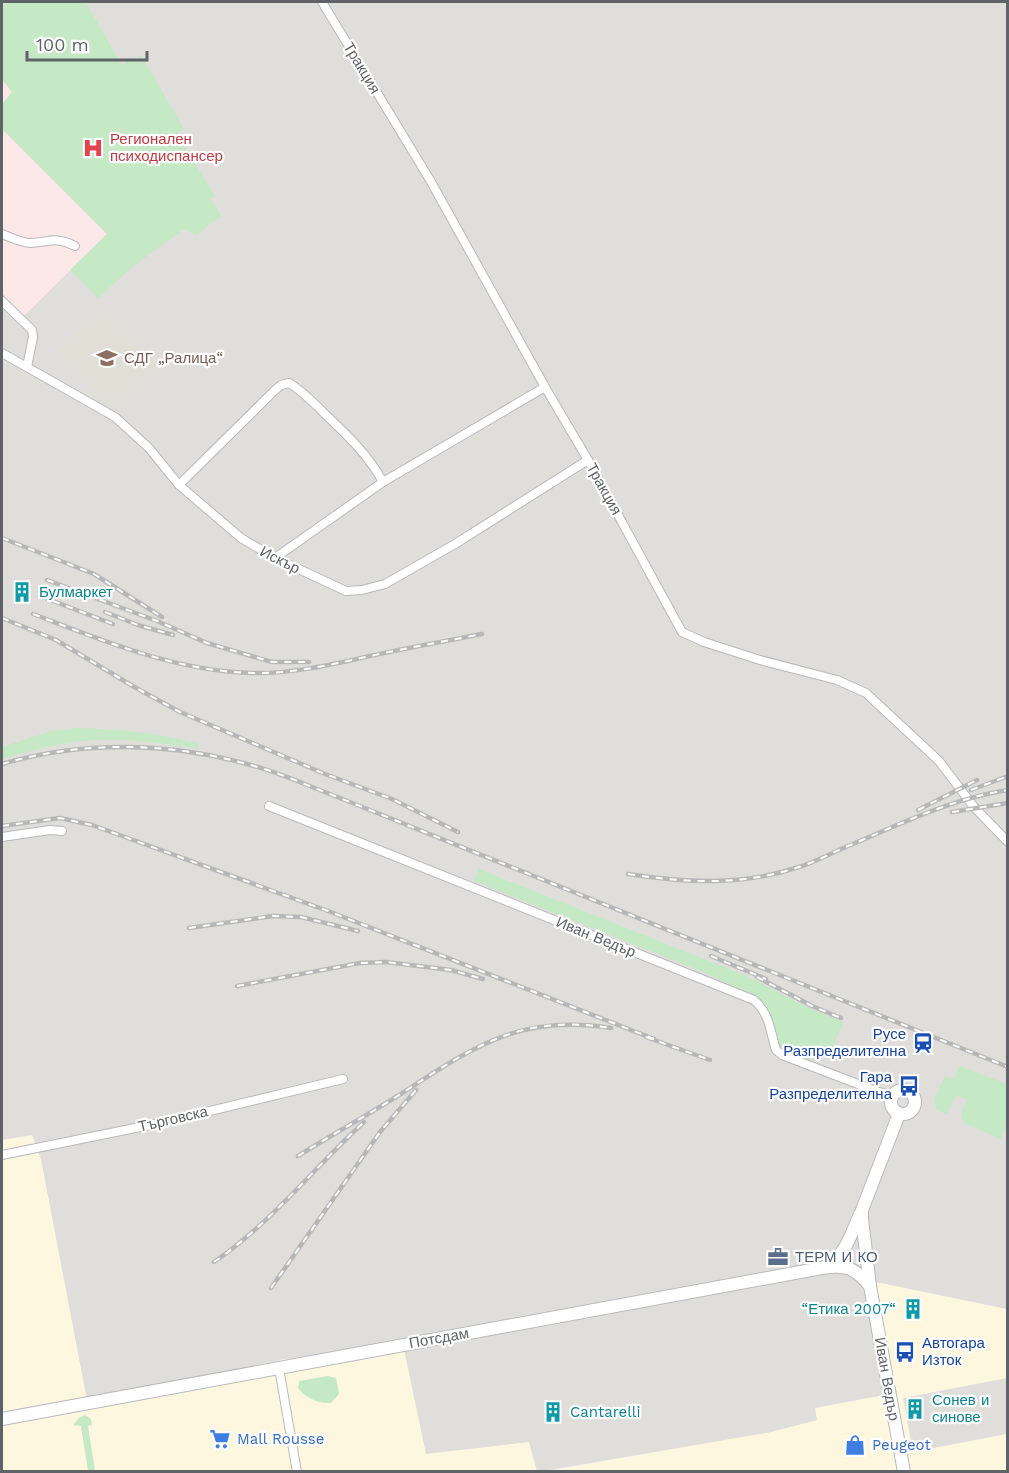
<svg xmlns="http://www.w3.org/2000/svg" width="1009" height="1473" viewBox="0 0 1009 1473" font-family="'Work Sans',sans-serif">
<style>
.commercial{fill:#fef7e0}
.industrial{fill:#e0deda}
.education{fill:#e1ded6}
.medical{fill:#fce8e6}
.green{fill:#c5e8c5}
.lines{fill:none;stroke-linecap:round;stroke-linejoin:round}
.street-casing{stroke:#b5b8bc;stroke-width:10}
.secondary-casing{stroke:#b6babf;stroke-width:14}
.street{stroke:#fff;stroke-width:8}
.secondary{stroke:#fff;stroke-width:12}
.rail-casing{stroke:#b6b7b8;stroke-width:4.5}
.rail{stroke:#fff;stroke-width:2;stroke-dasharray:7;stroke-linecap:butt}
.labels{text-anchor:middle;stroke-width:4.5;stroke-linejoin:round;paint-order:stroke}
.street-label{font-size:15px;fill:#5f6368;stroke:#fff}
.health-label{font-size:15px;fill:#be3a42;stroke:#fff;text-anchor:start}
.education-label{font-size:15px;fill:#785e54;stroke:#fff;text-anchor:start}
.culture-label{font-size:15px;fill:#0d838f;stroke:#fff;text-anchor:start}
.transit-label{font-size:15px;fill:#164399;stroke:#fff;text-anchor:end}
.service-label{font-size:15px;fill:#4e5e75;stroke:#fff;text-anchor:start}
.shop-label{font-size:15px;fill:#366cbe;stroke:#fff;text-anchor:start}
</style>
<rect width="100%" height="100%" fill="#f1efe8"/>
<g class="commercial">
<path d="M 32,1134 L 41,1159 L 87,1400 L 285,1359 L 404,1345 L 529,1442 L 537,1471 L 2,1472 L 2,1140 Z"/>
<path d="M 876,1282 L 1007,1309 L 1007,1471 L 543,1472 L 771,1432 L 816,1420 L 815,1408 L 889,1394 L 870,1286 Z"/>
</g>
<g class="industrial">
<path d="M 2,2 L 1007,2 L 1007,1309 L 876,1282 L 870,1287 L 889,1394 L 815,1408 L 817,1420 L 771,1432 L 543,1471 L 537,1471 L 529,1442 L 426,1454 L 403,1345 L 285,1359 L 87,1400 L 41,1159 L 32,1135 L 2,1140 Z"/>
<path d="M 1007,1378 L 1007,1434 L 913,1452 L 903,1398 Z"/>
</g>
<path class="education" d="M 102,310 L 156,365 L 112,406 L 59,351 Z"/>
<path class="medical" d="M 2,2 L 86,2 L 122,65 L 107,234 L 24,316 L 2,293 Z"/>
<g class="green">
<path d="M 2,2 L 86,2 L 122,65 L 141,55 L 184,129 L 177,134 L 215,196 L 211,199 L 221,216 L 196,235 L 184,229 L 132,267 L 98,298 L 70,270 L 107,234 L 2,129 L 2,104 L 12,92 L 2,79 Z"/>
<path d="M 76,728 C 119,729 158,733 199,744 L 197,748 C 157,743 114,736 73,742 C 49,746 25,752 2,759 L 2,747 L 51,731 Z"/>
<path d="M 479,869 L 749,977 L 809,1008 L 843,1022 L 832,1050 L 811,1061 L 783,1050 L 779,1045 L 768,1007 L 756,996 L 703,972 L 474,881 Z"/>
<path d="M 960,1066 L 1007,1084 L 1007,1122 L 1001,1139 L 964,1123 L 961,1114 L 967,1099 L 956,1095 L 947,1114 L 936,1110 L 935,1097 L 945,1076 L 954,1079 Z"/>
<path d="M 328,1376 L 336,1378 L 339,1394 L 331,1403 C 319,1404 305,1398 298,1388 L 299,1381 Z"/>
<path d="M 85,1415 L 91,1419 L 92,1425 L 88,1426 L 95,1471 L 88,1471 L 81,1426 L 73,1425 L 80,1417 Z"/>
</g>
<g class="lines">
<g class="street-casing">
<g id="street">
<path d="M 322,2 L 430,180 L 545,387 L 588,460 L 682,632 L 704,642 L 760,660 L 837,680 L 866,693 L 939,761 L 974,807 L 1008,842"/>
<path d="M 2,234 C 10,237 22,243 31,243 C 51,242 54,236 75,246"/>
<path d="M 2,301 L 32,330 L 33,337 L 27,367"/>
<path d="M 2,353 L 115,417 L 149,448 L 179,485 L 241,538 L 275,558 L 346,591 L 362,590 L 385,584 L 455,544 L 588,460"/>
<path d="M 179,485 L 274,391 L 281,385 L 289,383 C 304,392 316,405 328,417 C 349,437 369,456 383,482"/>
<path d="M 275,558 L 383,482 L 545,387"/>
<path d="M 269,806 L 754,1000 C 770,1014 770,1031 776,1050 L 782,1055 L 892,1097"/>
<path d="M 2,837 L 50,830 L 62,831"/>
<path d="M 2,1155 L 160,1123 L 343,1079"/>
<path d="M 279,1368 L 297,1472"/>
</g>
</g>
<g class="secondary-casing">
<g id="secondary">
<circle cx="903" cy="1102" r="12"/>
<path d="M 899,1114 L 862,1210 L 862,1219 L 870,1286 L 904,1472"/>
<path d="M 826,1266 C 845,1257 852,1232 860,1214"/>
<path d="M 2,1419 L 822,1268 C 846,1264 855,1268 870,1286"/>
</g>
</g>
<use href="#street" class="street"/>
<use href="#secondary" class="secondary"/>
<g class="rail-casing">
<g id="rail">
<path d="M 2,538 L 94,574 L 162,617"/>
<path d="M 47,580 L 157,621 L 207,643 L 272,662 L 309,662"/>
<path d="M 40,596 L 113,624"/>
<path d="M 105,612 L 138,625 L 173,635"/>
<path d="M 33,614 C 104,641 175,671 252,673 C 289,674 325,666 361,658 C 401,649 441,642 482,634"/>
<path d="M 2,618 L 56,640 L 136,688 L 180,712 L 325,774 L 392,799 L 458,832"/>
<path d="M 2,764 C 84,740 172,742 254,766 C 283,774 311,787 340,798 L 1008,1067"/>
<path d="M 971,790 L 1008,776"/>
<path d="M 918,810 L 977,780"/>
<path d="M 952,812 L 1008,803"/>
<path d="M 2,826 L 60,818 L 92,825 L 328,911 L 654,1039"/>
<path d="M 628,874 C 687,883 742,886 799,867 C 818,861 835,851 853,844 C 902,823 954,798 1008,790"/>
<path d="M 189,928 L 273,916 L 301,917 L 358,931"/>
<path d="M 711,956 L 766,979"/>
<path d="M 757,977 L 812,1006 L 841,1018"/>
<path d="M 237,986 L 360,963 L 386,962 L 451,970 L 483,979"/>
<path d="M 646,1037 L 710,1060"/>
<path d="M 298,1156 C 330,1136 364,1117 396,1097 C 471,1049 517,1013 611,1028"/>
<path d="M 214,1262 C 271,1223 313,1169 364,1122"/>
<path d="M 271,1288 L 380,1132 L 416,1090"/>
</g>
</g>
<use href="#rail" class="rail"/>
</g>
<defs>
<g id="hospital-bare" transform="scale(1.62)"><path d="M-5-5h3v3.5h4V-5h3V5h-3V1.5h-4V5h-3Z" fill="#e0444e" stroke="#fff" stroke-width="2.5" paint-order="stroke"/></g>
<g id="school-bare" transform="scale(1.62)"><path d="M0-5L7-2L0 1L-7-2ZM-4 1L0 2.5L4 1V4Q0 6-4 4Z" fill="#8d6e63" stroke="#fff" stroke-width="2.5" paint-order="stroke"/></g>
<g id="building-bare" transform="scale(1.62)"><path d="M-4-6H4V6H1V3H-1V6H-4ZM-2.5-4.3h1.7v1.8h-1.7ZM.8-4.3h1.7v1.8H.8ZM-2.5-1h1.7V.8h-1.7ZM.8-1h1.7V.8H.8Z" fill="#0f9aa8" stroke="#fff" stroke-width="2.5" paint-order="stroke"/></g>
<g id="station-bare" transform="scale(1.62)"><path d="M-3-6H3Q5-6 5-4V2Q5 4 3 4L4.5 6H3L1.5 4h-3L-3 6H-4.5L-3 4Q-5 4-5 2V-4Q-5-6-3-6ZM-3.5-4v3h7v-3ZM-3.5 1v1.5H-2V1ZM2 1v1.5H3.5V1Z" fill="#1a4fb4" stroke="#fff" stroke-width="2.5" paint-order="stroke"/></g>
<g id="bus-bare" transform="scale(1.62)"><path d="M-5-6H5V4H4V6H2V4H-2V6H-4V4H-5ZM-3.5-4V0h7V-4ZM-3.5 1.2v1.5H-2V1.2ZM2 1.2v1.5H3.5V1.2Z" fill="#1a4fb4" stroke="#fff" stroke-width="2.5" paint-order="stroke"/></g>
<g id="office-bare" transform="scale(1.62)"><path d="M-6-3h4V-5.5h4V-3h4V5H-6ZM-1-4.5V-3h2v-1.5ZM-6 0V1H6V0Z" fill="#5c6f8a" stroke="#fff" stroke-width="2.5" paint-order="stroke"/></g>
<g id="supermarket-bare" transform="scale(1.62)"><path d="M-6-5.5h2.5l.6 2H6L4.5 2H-2.5L-4.4-4H-6ZM-1.5 3.2a1.3 1.3 0 1 0 .1 0ZM3 3.2a1.3 1.3 0 1 0 .1 0Z" fill="#3f7fe0" stroke="#fff" stroke-width="2.5" paint-order="stroke"/></g>
<g id="shop-bare" transform="scale(1.62)"><path d="M-5-2.5h2.3a2.7 3.5 0 0 1 5.4 0H5L5.5 6h-11ZM-1.5-2.5h3a1.5 2.3 0 0 0-3 0Z" fill="#3f7fe0" stroke="#fff" stroke-width="2.5" paint-order="stroke"/></g>
</defs>
<g fill-rule="evenodd">
<use href="#hospital-bare" x="93" y="148"/>
<use href="#school-bare" x="107" y="358"/>
<use href="#building-bare" x="22" y="592"/>
<use href="#station-bare" x="923" y="1043"/>
<use href="#bus-bare" x="909" y="1086"/>
<use href="#office-bare" x="778" y="1257"/>
<use href="#building-bare" x="913" y="1309"/>
<use href="#bus-bare" x="905" y="1352"/>
<use href="#building-bare" x="915" y="1409"/>
<use href="#building-bare" x="553" y="1412"/>
<use href="#supermarket-bare" x="220" y="1439"/>
<use href="#shop-bare" x="855" y="1445"/>
</g>
<g class="labels">
<g class="street-label">
<text transform="translate(362 68) rotate(59)" y="5">Тракция</text>
<text transform="translate(604 489) rotate(61)" y="5">Тракция</text>
<text transform="translate(280 560) rotate(27)" y="5">Искър</text>
<text transform="translate(596 937) rotate(22)" y="5">Иван Ведър</text>
<text transform="translate(173 1119) rotate(-13)" y="5">Търговска</text>
<text transform="translate(439 1338) rotate(-10)" y="5">Потсдам</text>
<text transform="translate(887 1379) rotate(80)" y="5">Иван Ведър</text>
</g>
<g class="health-label">
<text x="110" y="144">Регионален<tspan x="110" dy="17">психодиспансер</tspan></text>
</g>
<g class="education-label">
<text x="124" y="363">СДГ „Ралица“</text>
</g>
<g class="culture-label">
<text x="39" y="597">Булмаркет</text>
<text x="896" y="1314" text-anchor="end">“Етика 2007“</text>
<text x="932" y="1405">Сонев и<tspan x="932" dy="17">синове</tspan></text>
<text x="570" y="1417">Cantarelli</text>
</g>
<g class="transit-label">
<text x="906" y="1039">Русе<tspan x="906" dy="17">Разпределителна</tspan></text>
<text x="892" y="1082">Гара<tspan x="892" dy="17">Разпределителна</tspan></text>
<text x="922" y="1348" text-anchor="start">Автогара<tspan x="922" dy="17">Изток</tspan></text>
</g>
<g class="service-label">
<text x="795" y="1262">ТЕРМ И КО</text>
</g>
<g class="shop-label">
<text x="237" y="1444">Mall Rousse</text>
<text x="872" y="1450">Peugeot</text>
</g>
</g>
<rect width="1009" height="1473" fill="none" stroke="#5f6368" stroke-width="6"/>
<path d="M27 51v9h120v-9" fill="none" stroke="#5f6368" stroke-width="3"/>
<text x="36" y="51" font-size="18" fill="#5f6368" stroke="#ffffff" stroke-width="4.5" paint-order="stroke">100 m</text>
</svg>
